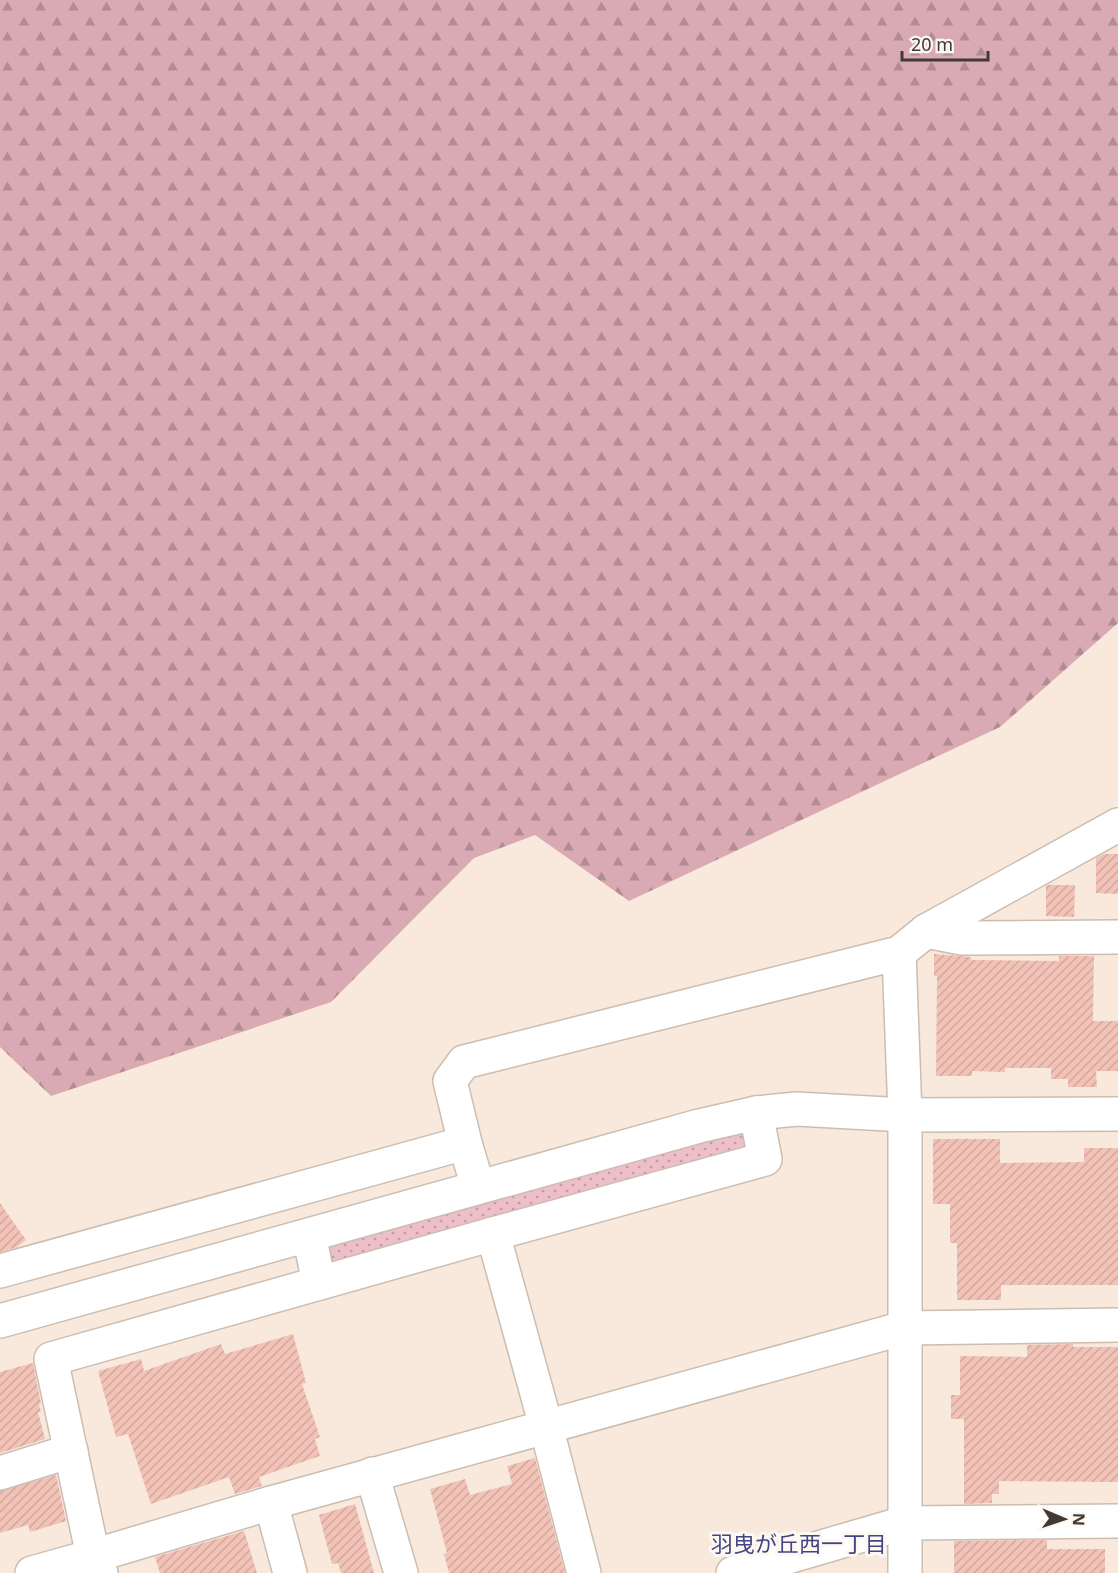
<svg xmlns="http://www.w3.org/2000/svg" width="1118" height="1573" viewBox="0 0 1118 1573" font-family="'Noto Sans','Noto Sans JP',sans-serif">
<style>
.forest{fill:url(#forest-firs)}
.park{fill:url(#park-dots)}
.building{fill:url(#building-hatch)}
.lines{fill:none;stroke-linecap:round;stroke-linejoin:round}
.minor-casing{stroke:#ccbdb1;stroke-width:36}
.tertiary-casing{stroke:#ccbdb1;stroke-width:36}
.minor{stroke:#fff;stroke-width:33}
.tertiary{stroke:#fff;stroke-width:33}
.labels{text-anchor:middle;stroke-width:6;stroke-linejoin:round;paint-order:stroke}
.neighbourhood-label{font-size:22px;fill:#424582;stroke:#fef8f3}
</style>
<defs>
<pattern id="forest-firs" width="22" height="20" patternUnits="userSpaceOnUse" patternTransform="scale(1.5)"><rect width="22" height="20" fill="#daaab4"/><path d="M5 1l3.5 6h-7zM16 11l3.5 6h-7z" fill="#b28b93"/></pattern>
<pattern id="park-dots" width="8" height="8" patternUnits="userSpaceOnUse" patternTransform="scale(1.5)"><rect width="8" height="8" fill="#eebfc8"/><path d="M2 2h.1M6 6h.1" fill="none" stroke="#c29ca3" stroke-width="1.8" stroke-linecap="round"/></pattern>
<pattern id="building-hatch" width="6" height="6" patternUnits="userSpaceOnUse" patternTransform="scale(1.5)"><rect width="6" height="6" fill="#f2c2b7"/><path d="M-1 1l2-2M0 6l6-6M5 7l2-2" fill="none" stroke="#d1a79e"/></pattern>
</defs>
<rect width="100%" height="100%" fill="#f8e9dc"/>
<path class="forest" d="M 0,0 L 1118,0 L 1118,623 L 1000,727 L 629,901 L 535,835 L 474,858 L 331,1002 L 51,1096 L 0,1047 Z"/>
<path class="park" d="M 742,1128 L 751,1152 L 333,1269 L 324,1245 Z"/>
<g class="building">
<path d="M 1104,854 L 1118,854 L 1118,894 L 1096,893 L 1096,858 Z"/>
<path d="M 1048,885 L 1075,885 L 1074,917 L 1046,916 L 1046,886 Z"/>
<path d="M 934,954 L 971,957 L 971,960 L 1059,961 L 1059,956 L 1094,956 L 1093,1021 L 1118,1021 L 1118,1071 L 1096,1071 L 1097,1087 L 1068,1087 L 1068,1079 L 1051,1079 L 1051,1068 L 1005,1068 L 1005,1072 L 972,1071 L 972,1076 L 936,1076 L 937,976 L 934,976 Z"/>
<path d="M 933,1139 L 1000,1139 L 1000,1163 L 1084,1162 L 1084,1148 L 1118,1148 L 1118,1285 L 1001,1285 L 1001,1300 L 957,1300 L 957,1243 L 950,1243 L 950,1204 L 933,1204 Z"/>
<path d="M 0,1203 L 26,1240 L 17,1247 L 0,1252 Z"/>
<path d="M 293,1334 L 306,1383 L 302,1384 L 320,1437 L 315,1439 L 320,1456 L 259,1477 L 262,1486 L 235,1494 L 229,1477 L 151,1504 L 128,1434 L 116,1437 L 98,1371 L 141,1359 L 144,1371 L 221,1344 L 225,1354 Z"/>
<path d="M 1073,1344 L 1073,1347 L 1118,1347 L 1118,1482 L 999,1481 L 999,1494 L 992,1494 L 992,1503 L 964,1504 L 964,1419 L 951,1419 L 951,1395 L 960,1395 L 960,1356 L 1027,1357 L 1027,1345 Z"/>
<path d="M 33,1363 L 41,1404 L 39,1404 L 41,1412 L 38,1412 L 45,1439 L 0,1453 L 0,1372 Z"/>
<path d="M 535,1458 L 565,1573 L 449,1573 L 444,1554 L 447,1553 L 430,1489 L 465,1479 L 470,1495 L 512,1484 L 507,1466 Z"/>
<path d="M 56,1475 L 66,1521 L 30,1532 L 28,1525 L 0,1533 L 0,1491 Z"/>
<path d="M 355,1504 L 374,1573 L 341,1573 L 338,1563 L 332,1564 L 319,1515 Z"/>
<path d="M 244,1531 L 257,1573 L 160,1573 L 155,1557 Z"/>
<path d="M 1047,1540 L 1047,1549 L 1105,1549 L 1105,1573 L 954,1573 L 954,1541 Z"/>
</g>
<g class="lines">
<g class="minor-casing">
<g id="minor">
<path d="M 926,931 L 962,938 L 1118,937"/>
<path d="M 899,953 L 905,1115"/>
<path d="M 756,1113 L 765,1159 L 493,1234 L 51,1359 L 93,1556 L 271,1503 L 904,1328 L 1118,1325"/>
<path d="M 478,1187 L 465,1143 L 450,1081 L 464,1062 L 899,953 L 926,931 L 1118,825"/>
<path d="M 493,1234 L 546,1426 L 584,1573"/>
<path d="M 309,1235 L 319,1283"/>
<path d="M 0,1271 L 465,1143"/>
<path d="M 0,1473 L 71,1451"/>
<path d="M 372,1474 L 401,1573"/>
<path d="M 271,1503 L 290,1573"/>
<path d="M 32,1573 L 93,1556 L 101,1573"/>
<path d="M 733,1573 L 904,1523 L 1118,1521"/>
</g>
</g>
<g class="tertiary-casing">
<g id="tertiary">
<path d="M 905,1115 L 905,1573"/>
<path d="M 0,1321 L 699,1126 L 756,1113 L 797,1109 L 905,1115 L 1118,1114"/>
</g>
</g>
<use href="#minor" class="minor"/>
<use href="#tertiary" class="tertiary"/>
</g>
<g class="labels">
<g class="neighbourhood-label">
<text x="799" y="1552">羽曳が丘西一丁目</text>
</g>
</g>
<g transform="translate(1064 1519) rotate(92)" stroke="#fef8f3" stroke-width="4.5" paint-order="stroke">
<path d="M0-4.5L10 22L0 15L-10 22Z" fill="#403a35"/>
<text y="-9" font-size="16" font-weight="bold" text-anchor="middle" fill="#403a35">N</text>
</g>
<path d="M902 51v9h86v-9" fill="none" stroke="#403a35" stroke-width="3"/>
<text x="911" y="51" font-size="18" fill="#403a35" stroke="#fef8f3" stroke-width="4.5" paint-order="stroke">20 m</text>
</svg>
